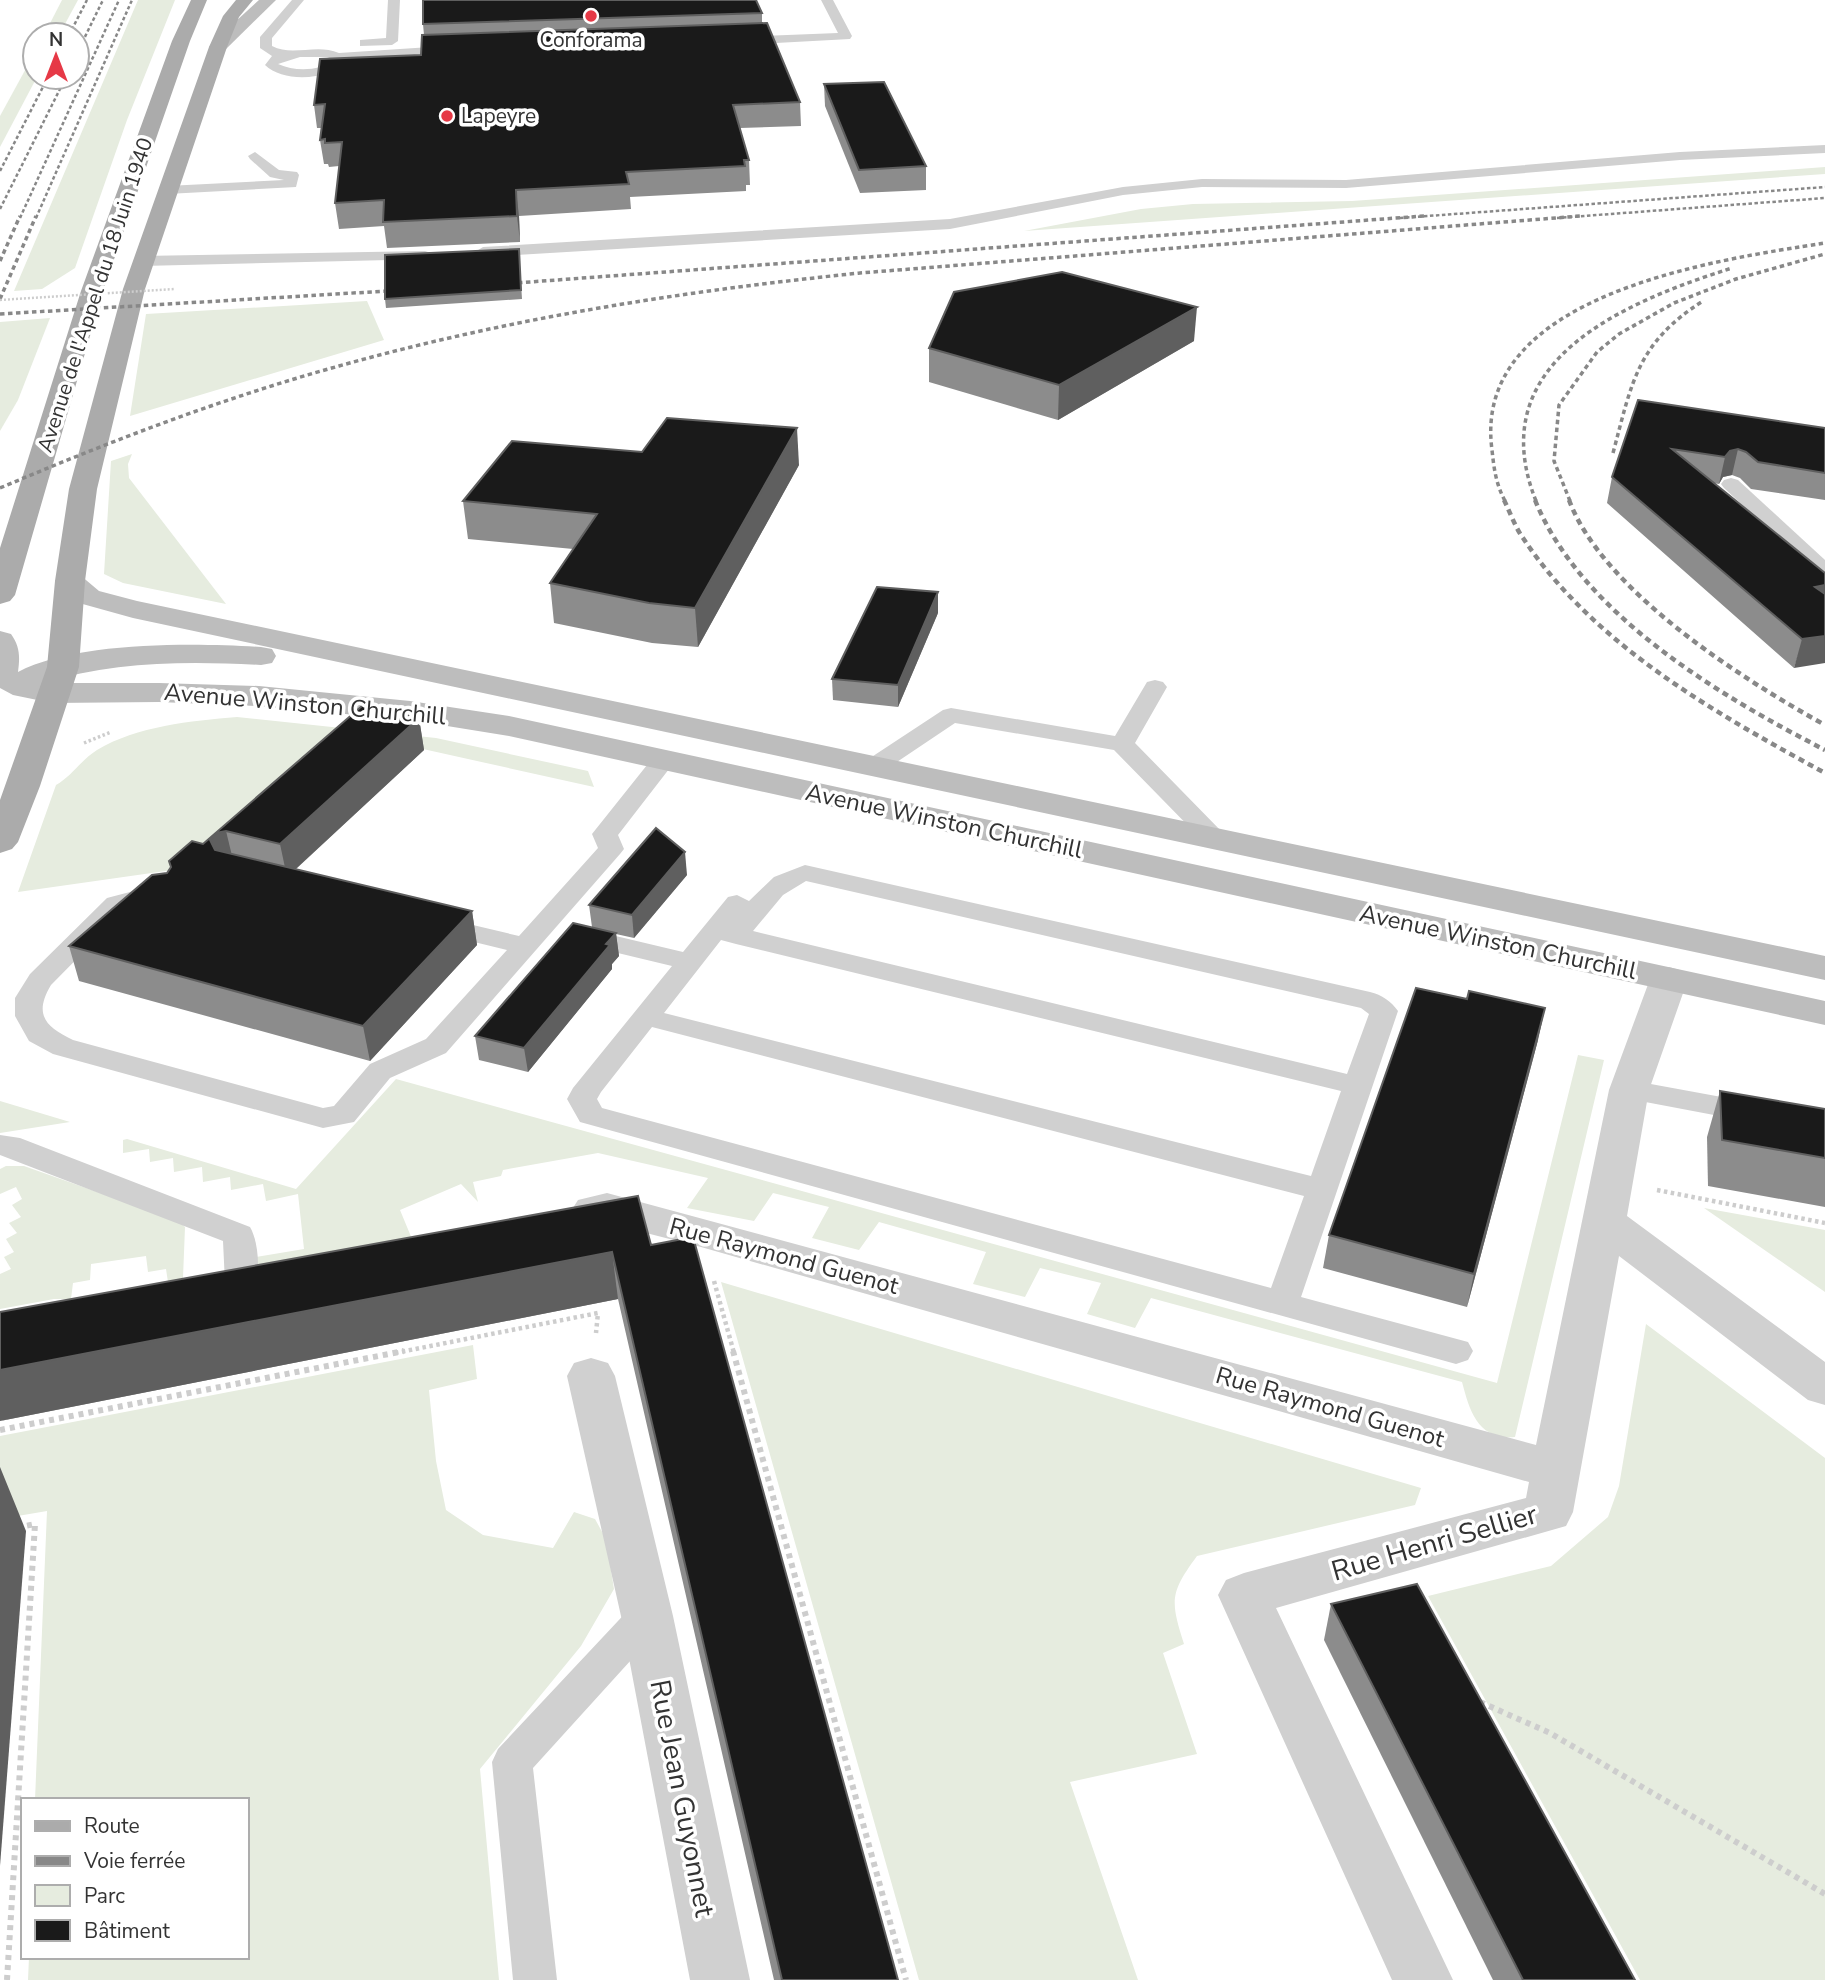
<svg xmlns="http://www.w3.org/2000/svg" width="1825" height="1980" viewBox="0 0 1825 1980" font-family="'Nunito Sans',sans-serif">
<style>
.green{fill:#e6ecdf}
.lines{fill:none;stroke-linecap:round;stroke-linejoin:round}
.path-far2{stroke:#cdcdcd;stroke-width:3.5;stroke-dasharray:2.5 2.5;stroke-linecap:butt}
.path-far1{stroke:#cdcdcd;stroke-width:4.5;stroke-dasharray:3.5 3.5;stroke-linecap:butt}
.path{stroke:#cdcdcd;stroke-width:6;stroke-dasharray:5 5;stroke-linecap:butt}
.lane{fill:#d0d0d0;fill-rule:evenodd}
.street{fill:#d0d0d0;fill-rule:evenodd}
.secondary{fill:#bdbdbd;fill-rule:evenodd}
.primary{fill:#ababab;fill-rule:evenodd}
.rail-far2{stroke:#888;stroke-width:2.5;stroke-dasharray:3.5 2.5;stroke-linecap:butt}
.rail-far1{stroke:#888;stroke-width:3.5;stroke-dasharray:4.5 3.5;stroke-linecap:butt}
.rail{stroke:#888;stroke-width:4.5;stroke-dasharray:6 4.5;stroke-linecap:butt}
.path-bridge{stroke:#cdcdcd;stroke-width:2.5;stroke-dasharray:2 2;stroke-linecap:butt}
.wall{fill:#8c8c8c}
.shaded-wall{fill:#5f5f5f}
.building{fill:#1a1a1a;stroke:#5f5f5f;stroke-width:2}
.poi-dot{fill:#e63946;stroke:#fff;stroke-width:2.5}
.labels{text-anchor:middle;stroke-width:7;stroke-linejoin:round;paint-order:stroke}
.far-poi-label{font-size:21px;fill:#333;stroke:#fff}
.far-street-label{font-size:21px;fill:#333;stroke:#fff}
.street-label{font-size:24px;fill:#333;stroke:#fff}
.near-street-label{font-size:28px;fill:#333;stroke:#fff}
</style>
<rect width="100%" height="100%" fill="#fff"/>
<g class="green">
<path d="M 62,0 L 78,0 L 59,35 L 44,35 Z"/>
<path d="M 138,0 L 175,0 L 127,120 L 75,268 L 42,289 L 14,291 Z"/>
<path d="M 35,52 L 37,77 L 0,147 L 0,116 Z"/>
<path d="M 1825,167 L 1825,174 L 1024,231 L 1141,209 L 1193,204 L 1352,201 Z"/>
<path d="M 367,301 L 384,340 L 130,416 L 146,314 Z"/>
<path d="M 50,318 L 18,400 L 0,431 L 0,322 Z"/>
<path d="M 132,454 L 128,464 L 129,478 L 226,604 L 123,583 L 104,574 L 111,461 Z"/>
<path d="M 237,717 L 436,738 L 588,771 L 594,787 L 369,737 L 215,864 L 18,892 L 56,785 C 72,776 81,760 97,750 C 137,726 191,721 237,717 Z"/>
<path d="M 1578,1055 L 1604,1060 L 1515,1437 C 1478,1440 1470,1412 1462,1382 L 1151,1298 L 1135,1328 L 1087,1314 L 1101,1283 L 1040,1268 L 1025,1297 L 973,1284 L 986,1252 L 879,1222 L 859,1250 L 812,1238 L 829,1207 L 773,1193 L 754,1221 L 687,1208 L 708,1178 L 598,1153 L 503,1170 L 501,1176 L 473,1182 L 478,1202 L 461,1184 L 400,1210 L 412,1239 L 256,1266 L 256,1257 L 304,1249 L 298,1194 L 266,1201 L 263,1184 L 231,1190 L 230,1177 L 203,1182 L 202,1167 L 174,1172 L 173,1158 L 150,1162 L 149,1149 L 123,1153 L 123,1140 L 127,1139 L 296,1189 L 396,1079 L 1497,1383 Z"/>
<path d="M 0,1101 L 70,1122 L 0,1133 Z"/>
<path d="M 6,1166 L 24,1166 L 179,1221 L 185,1227 L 183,1278 L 168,1282 L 166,1269 L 148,1272 L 146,1256 L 91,1264 L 90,1280 L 73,1283 L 71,1299 L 54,1299 L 0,1309 L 0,1274 L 11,1269 L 4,1257 L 14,1252 L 6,1239 L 17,1233 L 9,1223 L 21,1217 L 12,1205 L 22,1199 L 16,1187 L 0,1194 L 0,1169 Z"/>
<path d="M 1704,1208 L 1825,1230 L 1825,1292 Z"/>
<path d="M 721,1282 L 1421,1488 L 1415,1505 L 1197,1556 C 1170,1593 1170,1600 1184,1644 L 1163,1653 L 1197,1754 L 1070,1782 L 1138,1980 L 919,1980 Z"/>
<path d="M 1646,1324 L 1825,1458 L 1825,1980 L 1640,1980 L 1428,1596 L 1551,1566 L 1608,1517 L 1619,1486 Z"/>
<path d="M 473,1345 L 477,1379 L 429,1390 L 436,1461 L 446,1510 L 483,1535 L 553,1548 L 574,1512 L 595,1519 L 606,1539 L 614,1589 L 581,1646 L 480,1769 L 499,1980 L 28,1980 L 29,1957 L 247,1957 L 247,1800 L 35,1800 L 47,1511 L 0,1519 L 0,1436 Z"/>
</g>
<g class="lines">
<path class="path-far2" d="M 84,743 L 111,732"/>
<g class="path-far1">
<path d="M 1657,1190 L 1825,1223"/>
<path d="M 714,1281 L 734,1353"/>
<path d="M 395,1353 L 598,1313 L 596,1333"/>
</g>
<g class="path">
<path d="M 733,1351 L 906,1980"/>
<path d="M 0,1430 L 404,1351"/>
<path d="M 1480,1702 L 1550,1733 L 1825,1894"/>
<path d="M 7,1980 L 35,1524 L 20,1527"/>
</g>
<g class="lane">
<path d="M 292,0 L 304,0 L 272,38 L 272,46 C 293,57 316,43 339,53 L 461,45 L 467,49 L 461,53 L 349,59 C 332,80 285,84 265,65 L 272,56 L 260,48 L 260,37 ZM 300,57 L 327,57 L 335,60 C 319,71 296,72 278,64 Z"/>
<path d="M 388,0 L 400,0 L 398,41 L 392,45 L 360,46 L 360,40 L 386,38 Z"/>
<path d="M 821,0 L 833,0 L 852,36 L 850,39 L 736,45 L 730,41 L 736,37 L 838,33 Z"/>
<path d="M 1825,145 L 1825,153 L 1680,160 L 1346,188 L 1202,187 L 1123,195 L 950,229 L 483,257 L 475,252 L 483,247 L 950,219 L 1123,187 L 1202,179 L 1346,180 L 1680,152 Z"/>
<path d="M 255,152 L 279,170 L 297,172 L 299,175 L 296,187 L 167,194 L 160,190 L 167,186 L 284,180 L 270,177 L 250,159 L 248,156 Z"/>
<path d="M 425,251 L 431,253 L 433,256 L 431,259 L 142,266 L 134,261 L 142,256 Z"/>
<path d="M 1731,478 L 1738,480 L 1825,560 L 1825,577 L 1818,575 L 1724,488 L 1721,484 L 1724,480 Z"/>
<path d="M 1155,680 L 1163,682 L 1167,687 L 1135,743 L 1224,834 L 1228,839 L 1224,844 L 1215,847 L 1206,844 L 1114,750 L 955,723 L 882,772 L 873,774 L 864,772 L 861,767 L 864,762 L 943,710 L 951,708 L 1115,736 L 1147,682 Z"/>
<path d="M 664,753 L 673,755 L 676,760 L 618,835 L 624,849 L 620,854 L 446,1053 L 390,1078 L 354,1122 L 323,1128 L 53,1054 L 29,1041 L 15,1016 L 15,998 L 30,974 L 107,898 L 145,888 L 167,892 L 171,898 L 167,904 L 158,906 L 146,904 L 125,910 L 51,985 C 33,1015 46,1027 73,1040 L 323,1108 L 334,1106 L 370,1064 L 426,1039 L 507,950 L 429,931 L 426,925 L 429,919 L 439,917 L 519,936 L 598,848 L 592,834 L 655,755 Z"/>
<path d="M 805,865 L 1370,992 C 1382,995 1391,1001 1398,1011 L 1301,1297 L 1468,1342 L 1473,1351 L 1468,1360 L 1456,1364 L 580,1122 L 567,1099 L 573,1088 L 672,966 L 572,942 L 568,936 L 572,930 L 582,928 L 683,952 L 728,897 L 737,895 L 749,901 L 774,877 ZM 806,881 L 1361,1008 L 1369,1014 L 1347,1074 L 753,931 L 783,895 ZM 721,940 L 736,944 L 1341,1091 L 1311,1176 L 664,1013 ZM 652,1027 L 1304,1196 L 1271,1288 L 602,1108 L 597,1099 L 601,1092 Z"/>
<path d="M 1629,1080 L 1825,1116 L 1825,1136 L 1619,1097 L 1614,1090 L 1619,1083 Z"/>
<path d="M 0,1135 L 20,1138 L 250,1227 C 259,1242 261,1276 253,1291 L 241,1295 L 229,1291 L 225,1283 L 223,1241 L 0,1155 Z"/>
<path d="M 647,1600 L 661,1605 L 666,1616 L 661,1627 L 533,1768 L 557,1980 L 513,1980 L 492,1762 L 498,1749 L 633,1605 Z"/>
</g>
<g class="street">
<path d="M 1669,967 L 1683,971 L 1688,979 L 1649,1090 L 1627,1216 L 1825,1362 L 1825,1405 L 1808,1400 L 1619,1256 L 1573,1512 L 1566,1526 L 1276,1608 L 1453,1980 L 1392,1980 L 1218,1595 L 1226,1580 L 1244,1573 L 1526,1498 L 1529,1482 L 701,1247 L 607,1223 L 593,1226 L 578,1222 L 571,1211 L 578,1200 L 607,1193 L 1536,1445 L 1609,1090 L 1650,979 L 1655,971 Z"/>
<path d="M 591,1358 L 608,1363 L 615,1376 L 673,1616 L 750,1980 L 690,1980 L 621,1616 L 567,1376 L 574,1363 Z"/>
</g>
<g class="secondary">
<path d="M 259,0 L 276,0 L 224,51 L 212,51 L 209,47 L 212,43 Z"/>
<path d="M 70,572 L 80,575 L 99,591 L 137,601 L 1825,956 L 1825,980 L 133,618 L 79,603 L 55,581 L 60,575 Z"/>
<path d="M 0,631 L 11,634 C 20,647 20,656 18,672 C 77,641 195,643 261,647 L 272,649 L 276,656 L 272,663 L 261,665 C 189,661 113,661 43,683 L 159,683 L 259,686 L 410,701 L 509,716 L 1825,1001 L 1825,1025 L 509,736 L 410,720 L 259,706 L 159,702 L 52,703 L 13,695 L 0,688 Z"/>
</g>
<g class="primary">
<path d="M 191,0 L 207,0 L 190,41 L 103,291 L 15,595 L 10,601 L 0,604 L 0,548 L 81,291 L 172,41 Z"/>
<path d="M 236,0 L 253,0 L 239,17 L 227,47 L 145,289 L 97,489 L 85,581 L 79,667 L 40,786 L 18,842 L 12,849 L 0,853 L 0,800 L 47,667 L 55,581 L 69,489 L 123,289 L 209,47 L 223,16 Z"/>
</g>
<g class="rail-far2">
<path d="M 69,35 L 87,0"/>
<path d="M 77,53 L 103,0"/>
<path d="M 0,171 L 48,77"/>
<path d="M 0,209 L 66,77"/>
<path d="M 20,218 L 119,0"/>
<path d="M 36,218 L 132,0"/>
<path d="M 1400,218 L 1825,187"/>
<path d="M 1557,218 L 1825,198"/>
</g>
<g class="rail-far1">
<path d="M 0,261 L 20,216"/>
<path d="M 502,284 L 1424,216"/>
<path d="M 0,299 L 36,216"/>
<path d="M 0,314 L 404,290"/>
<path d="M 1613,453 C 1632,382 1637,343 1703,301"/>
<path d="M 0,488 C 111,441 223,398 339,366 C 510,318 684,291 860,273 L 1580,216"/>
<path d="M 1505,501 C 1496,484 1494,469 1492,450 C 1471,294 1716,260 1825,243"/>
<path d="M 1536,501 C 1480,361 1625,302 1732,268"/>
<path d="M 1570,501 L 1554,461 L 1559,405 L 1597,352 L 1619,334 L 1674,303 L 1736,279 L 1825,254"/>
</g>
<g class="rail">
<path d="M 1504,500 C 1510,512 1515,527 1523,538 C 1594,645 1715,713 1825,773"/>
<path d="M 1535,500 C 1581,614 1720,696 1825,750"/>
<path d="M 1569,500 C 1603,591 1742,679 1825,725"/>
</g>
<path class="path-bridge" d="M 0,300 L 175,289"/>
</g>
<g class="wall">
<path d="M 762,13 L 762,24 L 800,102 L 801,126 L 740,128 L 749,160 L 750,185 L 746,185 L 746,191 L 630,197 L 631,209 L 519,216 L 520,242 L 387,248 L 384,226 L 339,229 L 335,203 L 339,166 L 329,167 L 328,164 L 324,164 L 320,140 L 321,128 L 317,128 L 314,105 L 421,55 L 424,35 L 423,24 Z"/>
<path d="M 824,84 L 926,166 L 926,190 L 860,193 L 825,106 Z"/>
<path d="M 519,249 L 522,299 L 386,308 L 385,299 Z"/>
<path d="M 1194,341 L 1058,420 L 929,382 L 929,348 Z"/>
<path d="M 1638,400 L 1825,428 L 1825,500 L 1751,489 L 1740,478 L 1732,475 L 1723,477 L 1719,484 L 1713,483 L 1825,573 L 1794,668 L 1607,503 L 1612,477 Z"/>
<path d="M 799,465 L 698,647 L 652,643 L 554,623 L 550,583 L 573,549 L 468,539 L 463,501 Z"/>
<path d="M 938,613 L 898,707 L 833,700 L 832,679 Z"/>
<path d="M 419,718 L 424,750 L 296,869 L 472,911 L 477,945 L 370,1061 L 79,981 L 69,946 L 167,873 L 203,844 Z"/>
<path d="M 687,875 L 634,938 L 616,934 L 619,956 L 612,964 L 612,969 L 528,1072 L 479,1060 L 475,1036 L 592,927 L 589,905 Z"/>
<path d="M 1538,1040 L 1467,1307 L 1323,1268 L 1329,1235 Z"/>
<path d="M 1720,1091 L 1825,1109 L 1825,1207 L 1708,1186 L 1707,1137 Z"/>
<path d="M 651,1245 L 898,1980 L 774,1980 L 618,1299 L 0,1421 Z"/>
<path d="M 1331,1604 L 1635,1980 L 1493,1980 L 1324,1640 Z"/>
</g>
<g class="shaded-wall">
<path d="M 516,190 L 519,216 L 520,242 L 517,216 Z"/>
<path d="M 1197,307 L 1194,341 L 1058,420 L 1059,385 Z"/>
<path d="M 797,428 L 799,465 L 698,647 L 695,608 Z"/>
<path d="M 1738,449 L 1732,475 L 1723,477 L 1719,484 L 1725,457 L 1730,451 Z"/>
<path d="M 1825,585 L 1825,612 L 1815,587 Z"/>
<path d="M 938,592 L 938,613 L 898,707 L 898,685 Z"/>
<path d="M 1825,636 L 1825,663 L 1794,668 L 1802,639 Z"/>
<path d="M 419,718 L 424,750 L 287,877 L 280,844 Z"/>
<path d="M 226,831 L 234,864 L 223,866 L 210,840 L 216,833 Z"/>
<path d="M 685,852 L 687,875 L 634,938 L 632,915 Z"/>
<path d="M 472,911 L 477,945 L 370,1061 L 363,1026 Z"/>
<path d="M 616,933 L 619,956 L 612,964 L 612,969 L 528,1072 L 524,1048 Z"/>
<path d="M 1545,1008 L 1538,1040 L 1467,1307 L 1474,1274 Z"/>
<path d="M 612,1252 L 618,1299 L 0,1421 L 0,1370 Z"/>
<path d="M 0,1467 L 26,1531 L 0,1866 Z"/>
</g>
<g class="building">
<path d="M 423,0 L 756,0 L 762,13 L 423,24 Z"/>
<path d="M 767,23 L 800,102 L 733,105 L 749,160 L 744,160 L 745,166 L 626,172 L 629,184 L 516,190 L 517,216 L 383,222 L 384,200 L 335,203 L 342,142 L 325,143 L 325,139 L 320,140 L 325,104 L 314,105 L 320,59 L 421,55 L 422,35 Z"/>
<path d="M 884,82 L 926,166 L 859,170 L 824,84 Z"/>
<path d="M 519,249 L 521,290 L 385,299 L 385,255 Z"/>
<path d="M 1062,272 L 1197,307 L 1059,385 L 929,348 L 954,292 Z"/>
<path d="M 1638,400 L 1825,428 L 1825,473 L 1758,462 L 1746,452 L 1738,449 L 1730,451 L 1725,457 L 1672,449 L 1825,573 L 1825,585 L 1815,587 L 1825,594 L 1825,636 L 1802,639 L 1612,477 Z"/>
<path d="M 667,418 L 797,428 L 695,608 L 649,603 L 550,583 L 597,514 L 463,501 L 512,441 L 642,452 Z"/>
<path d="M 877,587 L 938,592 L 898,685 L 832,679 Z"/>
<path d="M 363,705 L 419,718 L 280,844 L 226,831 L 216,833 L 210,840 L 215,850 L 472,911 L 363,1026 L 69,946 L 152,875 L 167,873 L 171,867 L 169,861 L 192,841 L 203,844 Z"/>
<path d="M 656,828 L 685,852 L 632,915 L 589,905 Z"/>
<path d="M 573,923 L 616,933 L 606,944 L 610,945 L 524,1048 L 475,1036 Z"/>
<path d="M 1416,988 L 1467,999 L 1469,991 L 1545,1008 L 1474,1274 L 1329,1235 Z"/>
<path d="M 1720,1091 L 1825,1109 L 1825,1158 L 1722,1140 Z"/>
<path d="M 638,1196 L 651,1245 L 693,1237 L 898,1980 L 782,1980 L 612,1252 L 0,1370 L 0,1312 Z"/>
<path d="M 1417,1584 L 1635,1980 L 1523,1980 L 1331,1604 Z"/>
</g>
<g class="poi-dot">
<circle cx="591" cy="16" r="7"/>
<circle cx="447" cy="116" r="7"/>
</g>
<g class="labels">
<g class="far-poi-label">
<text x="591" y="47">Conforama</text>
<text x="461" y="123" text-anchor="start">Lapeyre</text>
</g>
<g class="far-street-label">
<text transform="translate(95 295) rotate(-72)" y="7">Avenue de l'Appel du 18 Juin 1940</text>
</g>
<g class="street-label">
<text transform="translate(305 704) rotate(5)" y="8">Avenue Winston Churchill</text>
<text transform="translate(944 821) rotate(12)" y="8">Avenue Winston Churchill</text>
<text transform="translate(1498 942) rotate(12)" y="8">Avenue Winston Churchill</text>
<text transform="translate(784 1256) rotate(15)" y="8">Rue Raymond Guenot</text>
<text transform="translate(1330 1407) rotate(16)" y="8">Rue Raymond Guenot</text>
</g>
<g class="near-street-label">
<text transform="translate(1434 1542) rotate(-16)" y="10">Rue Henri Sellier</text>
<text transform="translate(683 1798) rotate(79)" y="10">Rue Jean Guyonnet</text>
</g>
</g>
<rect x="21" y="1798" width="228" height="161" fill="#ffffff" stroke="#adadad" stroke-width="2"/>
<rect x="35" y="1821" width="35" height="10" fill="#ababab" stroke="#adadad" stroke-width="2"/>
<text x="84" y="1833" font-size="21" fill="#333333">Route</text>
<rect x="35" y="1856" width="35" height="10" fill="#888888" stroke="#adadad" stroke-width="2"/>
<text x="84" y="1868" font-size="21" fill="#333333">Voie ferrée</text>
<rect x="35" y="1885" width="35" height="21" fill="#e6ecdf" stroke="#adadad" stroke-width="2"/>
<text x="84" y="1903" font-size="21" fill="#333333">Parc</text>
<rect x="35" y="1920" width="35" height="21" fill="#1a1a1a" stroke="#adadad" stroke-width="2"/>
<text x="84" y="1938" font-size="21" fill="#333333">Bâtiment</text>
<g transform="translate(56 56)"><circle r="33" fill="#ffffff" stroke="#adadad" stroke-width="2"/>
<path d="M0-5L12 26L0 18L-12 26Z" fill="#e63946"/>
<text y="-10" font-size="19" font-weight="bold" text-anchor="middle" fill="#333333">N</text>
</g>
</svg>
